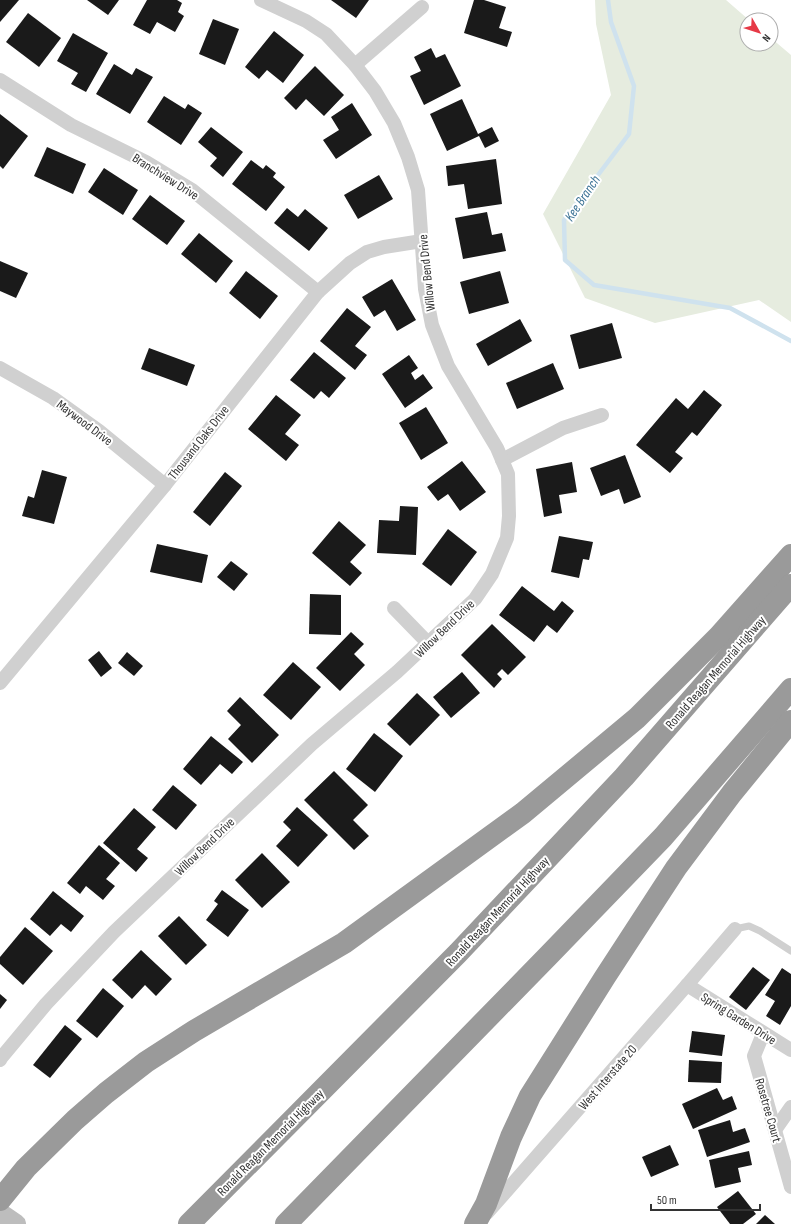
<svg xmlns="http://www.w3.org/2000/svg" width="791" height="1224" viewBox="0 0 791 1224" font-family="'Sofia Sans Condensed',sans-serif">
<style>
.green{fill:#e6ecdf}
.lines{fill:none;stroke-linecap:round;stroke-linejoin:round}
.stream{stroke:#cfe2ee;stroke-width:4.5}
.building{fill:#1a1a1a}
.lane{stroke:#d0d0d0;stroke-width:7}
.street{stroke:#d0d0d0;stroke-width:14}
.secondary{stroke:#bdbdbd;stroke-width:20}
.highway{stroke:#9a9a9a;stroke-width:22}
.labels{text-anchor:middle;stroke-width:4;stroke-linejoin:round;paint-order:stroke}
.street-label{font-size:13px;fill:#333;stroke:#fff}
.water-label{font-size:14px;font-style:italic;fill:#3f7597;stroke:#fff}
</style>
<rect width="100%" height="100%" fill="#fff"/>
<path class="green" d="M 595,0 L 726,0 L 749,20 L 747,20 L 747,44 L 771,44 L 771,38 L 791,55 L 791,322 L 759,300 L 655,323 L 585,298 L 543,214 L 611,95 L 596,24 Z"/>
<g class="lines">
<path class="stream" d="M 608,0 L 611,22 L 634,86 L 629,134 L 564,220 L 565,260 L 594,285 L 730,308 L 791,341"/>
</g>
<g class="building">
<path d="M 0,0 L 19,0 L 0,22 Z"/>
<path d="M 87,0 L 119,0 L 108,15 Z"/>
<path d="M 147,0 L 177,0 L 182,3 L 178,12 L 184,16 L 175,32 L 157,22 L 150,34 L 133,25 Z"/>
<path d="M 331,0 L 369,0 L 356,18 Z"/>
<path d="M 474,0 L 484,0 L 506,7 L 499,28 L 512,32 L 507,47 L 464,33 Z"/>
<path d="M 28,13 L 61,38 L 39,67 L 6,42 Z"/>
<path d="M 213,19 L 239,29 L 225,65 L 199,54 Z"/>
<path d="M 274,31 L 304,55 L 283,83 L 267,70 L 259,79 L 245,67 Z"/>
<path d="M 73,33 L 108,53 L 86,92 L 71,84 L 78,73 L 57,61 Z"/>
<path d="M 431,48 L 436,58 L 445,54 L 461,86 L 424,105 L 410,76 L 421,71 L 414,57 Z"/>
<path d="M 114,64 L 132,75 L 136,68 L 153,77 L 130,114 L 96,94 Z"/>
<path d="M 315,66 L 344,95 L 324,116 L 306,99 L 296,110 L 284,98 Z"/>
<path d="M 164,96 L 185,109 L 188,104 L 202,113 L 181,145 L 147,122 Z"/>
<path d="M 462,99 L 478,134 L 492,127 L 499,141 L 485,148 L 479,136 L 447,151 L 430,114 Z"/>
<path d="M 352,103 L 372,135 L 336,159 L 323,140 L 339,130 L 331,117 Z"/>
<path d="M 0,114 L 28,136 L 3,169 L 0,166 Z"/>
<path d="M 211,127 L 243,152 L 223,177 L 210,166 L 217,158 L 198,142 Z"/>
<path d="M 47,147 L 86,164 L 73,194 L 34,176 Z"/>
<path d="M 496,159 L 502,204 L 468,209 L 464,184 L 448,186 L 446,166 Z"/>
<path d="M 251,160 L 263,169 L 266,165 L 276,173 L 273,177 L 285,187 L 266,211 L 232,184 Z"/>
<path d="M 104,168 L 138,190 L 123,215 L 88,192 Z"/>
<path d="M 379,175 L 393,199 L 358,219 L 344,195 Z"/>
<path d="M 150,195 L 185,221 L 167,245 L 132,219 Z"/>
<path d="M 287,208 L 298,217 L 305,209 L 328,228 L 309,251 L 274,223 Z"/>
<path d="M 487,212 L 492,235 L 502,233 L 506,251 L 463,259 L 455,218 Z"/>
<path d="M 199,233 L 233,261 L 216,283 L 181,254 Z"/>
<path d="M 0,261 L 28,273 L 16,298 L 0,291 Z"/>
<path d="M 246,271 L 278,296 L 260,319 L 229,293 Z"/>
<path d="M 500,271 L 509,303 L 469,314 L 460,282 Z"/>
<path d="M 392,279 L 416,320 L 397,331 L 385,310 L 374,317 L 362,297 Z"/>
<path d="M 347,308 L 371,327 L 355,346 L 367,355 L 355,370 L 320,341 Z"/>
<path d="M 520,319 L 532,341 L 488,366 L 476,344 Z"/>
<path d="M 612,323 L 622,358 L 579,369 L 570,335 Z"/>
<path d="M 149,348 L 195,365 L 187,386 L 141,369 Z"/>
<path d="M 314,352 L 346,378 L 329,398 L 321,391 L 314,399 L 290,380 Z"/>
<path d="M 409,355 L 418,368 L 411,373 L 415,380 L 423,374 L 433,388 L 405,408 L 382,374 Z"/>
<path d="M 553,363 L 564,389 L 517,409 L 506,383 Z"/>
<path d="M 704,390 L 722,405 L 697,436 L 692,432 L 675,452 L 683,458 L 670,473 L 636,445 L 676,398 L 688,409 Z"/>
<path d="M 276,395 L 301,415 L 285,434 L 299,445 L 286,461 L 248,429 Z"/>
<path d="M 426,407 L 448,443 L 421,460 L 399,423 Z"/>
<path d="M 625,455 L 641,497 L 624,504 L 619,489 L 601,496 L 590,468 Z"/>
<path d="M 462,461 L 486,492 L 460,511 L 448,494 L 438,501 L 427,487 Z"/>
<path d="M 572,462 L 577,492 L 559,495 L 562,513 L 544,517 L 536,469 Z"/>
<path d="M 42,470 L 67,477 L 54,524 L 22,516 L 28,496 L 34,498 Z"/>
<path d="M 225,472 L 242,486 L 210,526 L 193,512 Z"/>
<path d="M 400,506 L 418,507 L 416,555 L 377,553 L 379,520 L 399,521 Z"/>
<path d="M 339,521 L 366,545 L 350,562 L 362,573 L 350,586 L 312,553 Z"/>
<path d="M 448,529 L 477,552 L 451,586 L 422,564 Z"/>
<path d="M 559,536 L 593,542 L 589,560 L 583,559 L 579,578 L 551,572 Z"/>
<path d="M 157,544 L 208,555 L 202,583 L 150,572 Z"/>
<path d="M 231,561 L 248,574 L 234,591 L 217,577 Z"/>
<path d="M 522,586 L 554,611 L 562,601 L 574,611 L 557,633 L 547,625 L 534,642 L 499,615 Z"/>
<path d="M 310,594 L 341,595 L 341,635 L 309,634 Z"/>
<path d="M 492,624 L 526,657 L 508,675 L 502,669 L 497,674 L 502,679 L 494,688 L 461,655 Z"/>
<path d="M 351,632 L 364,644 L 354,654 L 365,665 L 340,691 L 316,668 Z"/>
<path d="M 99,651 L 112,668 L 101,677 L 88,660 Z"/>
<path d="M 127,652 L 143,666 L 134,676 L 118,663 Z"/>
<path d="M 293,662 L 321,687 L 291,720 L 263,695 Z"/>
<path d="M 462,672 L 480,693 L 451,718 L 433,697 Z"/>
<path d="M 417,693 L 440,715 L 410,746 L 387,724 Z"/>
<path d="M 240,697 L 279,735 L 252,763 L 228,739 L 241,725 L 227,711 Z"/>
<path d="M 374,733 L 403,756 L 375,792 L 346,769 Z"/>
<path d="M 211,736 L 243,762 L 232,774 L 220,764 L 201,785 L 183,769 Z"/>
<path d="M 334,771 L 368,805 L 353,820 L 369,836 L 354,850 L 304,800 Z"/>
<path d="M 173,785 L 197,805 L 176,830 L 152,810 Z"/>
<path d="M 297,807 L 328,835 L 298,867 L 276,846 L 291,830 L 283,822 Z"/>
<path d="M 134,808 L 156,827 L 137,849 L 148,858 L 136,872 L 103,843 Z"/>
<path d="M 99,845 L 120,863 L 106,879 L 115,886 L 103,900 L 86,886 L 80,894 L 67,883 Z"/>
<path d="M 262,853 L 290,882 L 262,908 L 235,880 Z"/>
<path d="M 222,890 L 249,910 L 228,937 L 206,920 L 218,904 L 214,901 Z"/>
<path d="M 53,891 L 84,916 L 71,932 L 61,924 L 50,936 L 30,919 Z"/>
<path d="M 179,916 L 207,945 L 186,965 L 158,936 Z"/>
<path d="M 25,927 L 53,951 L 23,985 L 0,964 L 0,957 Z"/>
<path d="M 141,950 L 172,979 L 156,996 L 145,985 L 132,999 L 112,980 Z"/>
<path d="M 753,967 L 770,980 L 746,1010 L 729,997 Z"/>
<path d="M 782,968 L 791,974 L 791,1006 L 780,1025 L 766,1016 L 775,1001 L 765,995 Z"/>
<path d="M 103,988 L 124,1006 L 97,1038 L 76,1021 Z"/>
<path d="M 0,994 L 7,1000 L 0,1009 Z"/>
<path d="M 65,1025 L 82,1039 L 50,1078 L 33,1065 Z"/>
<path d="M 692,1031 L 725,1035 L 722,1056 L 689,1052 Z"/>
<path d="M 689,1060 L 722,1062 L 721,1083 L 688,1082 Z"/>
<path d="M 717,1088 L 723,1100 L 732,1096 L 737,1109 L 693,1129 L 682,1104 Z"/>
<path d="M 730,1120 L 733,1132 L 745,1128 L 750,1142 L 707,1157 L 698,1130 Z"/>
<path d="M 670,1145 L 679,1165 L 651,1177 L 642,1157 Z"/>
<path d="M 749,1151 L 752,1165 L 738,1168 L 741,1182 L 715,1188 L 709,1160 Z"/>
<path d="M 738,1191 L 756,1214 L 743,1224 L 730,1224 L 717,1207 Z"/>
<path d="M 765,1215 L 775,1224 L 756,1224 Z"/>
</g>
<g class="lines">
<path class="lane" d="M 735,929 L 749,926 L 760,931 L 791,951"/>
<g class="street">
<path d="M 355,65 L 422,7"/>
<path d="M 0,80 L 71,125 L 146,162 L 192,190 L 318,292"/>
<path d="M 0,368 L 53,398 L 99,431 L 165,485"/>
<path d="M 502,460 L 563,428 L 602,415"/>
<path d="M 394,608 L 428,643"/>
<path d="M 0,683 L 165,485 L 318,292 L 350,263 L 367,252 L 384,247 L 422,241"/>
<path d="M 687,985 L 791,1050"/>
<path d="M 763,1034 L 754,1056 L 791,1187"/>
<path d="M 0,1060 L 1,1058 L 46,1004 L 114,932 L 312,744 L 397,672 L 475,599 L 492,574 L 507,538 L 509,516 L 508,474 L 497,448 L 448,366 L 432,325 L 425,289 L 418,190 L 408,157 L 394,123 L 375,91 L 355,65 L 326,34 L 306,21 L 261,0"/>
<path d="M 775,1130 L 791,1107"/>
<path d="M 487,1213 L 687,985 L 735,929"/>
</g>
<path class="secondary" d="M 0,1213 L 16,1224"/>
<g class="highway">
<path d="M 0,1200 L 26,1168 L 75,1120 L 106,1093 L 146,1062 L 194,1031 L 344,943 L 523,813 L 637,718 L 719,636 L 791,555"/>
<path d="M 189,1224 L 458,953 L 624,777 L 791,585"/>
<path d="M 286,1224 L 549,955 L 663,837 L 791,689"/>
<path d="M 475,1224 L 486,1204 L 511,1137 L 530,1096 L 605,977 L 676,868 L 732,793 L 791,721"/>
</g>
</g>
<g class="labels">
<g class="street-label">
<text transform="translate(166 176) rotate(32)" y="5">Branchview Drive</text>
<text transform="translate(426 273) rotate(-96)" y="5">Willow Bend Drive</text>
<text transform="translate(85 422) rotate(37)" y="5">Maywood Drive</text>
<text transform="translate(198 442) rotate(-52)" y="5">Thousand Oaks Drive</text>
<text transform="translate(444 628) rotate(-44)" y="5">Willow Bend Drive</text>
<text transform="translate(715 672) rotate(-49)" y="5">Ronald Reagan Memorial Highway</text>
<text transform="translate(204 846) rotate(-44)" y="5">Willow Bend Drive</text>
<text transform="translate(497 911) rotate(-47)" y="5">Ronald Reagan Memorial Highway</text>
<text transform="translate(739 1018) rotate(32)" y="5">Spring Garden Drive</text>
<text transform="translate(607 1077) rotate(-49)" y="5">West Interstate 20</text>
<text transform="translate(769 1110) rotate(74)" y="5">Rosetree Court</text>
<text transform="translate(270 1142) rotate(-45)" y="5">Ronald Reagan Memorial Highway</text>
</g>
<g class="water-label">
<text transform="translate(582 198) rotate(-56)" y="5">Kee Branch</text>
</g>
</g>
<g transform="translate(759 32) rotate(129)"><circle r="19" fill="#ffffff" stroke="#adadad"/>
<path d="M0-3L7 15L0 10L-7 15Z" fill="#e63946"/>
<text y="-6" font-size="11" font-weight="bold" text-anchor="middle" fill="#333333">N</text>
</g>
<path d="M651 1204v6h109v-6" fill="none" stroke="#333333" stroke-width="2"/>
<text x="657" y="1204" font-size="12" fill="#333333" stroke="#ffffff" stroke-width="3" paint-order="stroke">50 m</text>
</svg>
